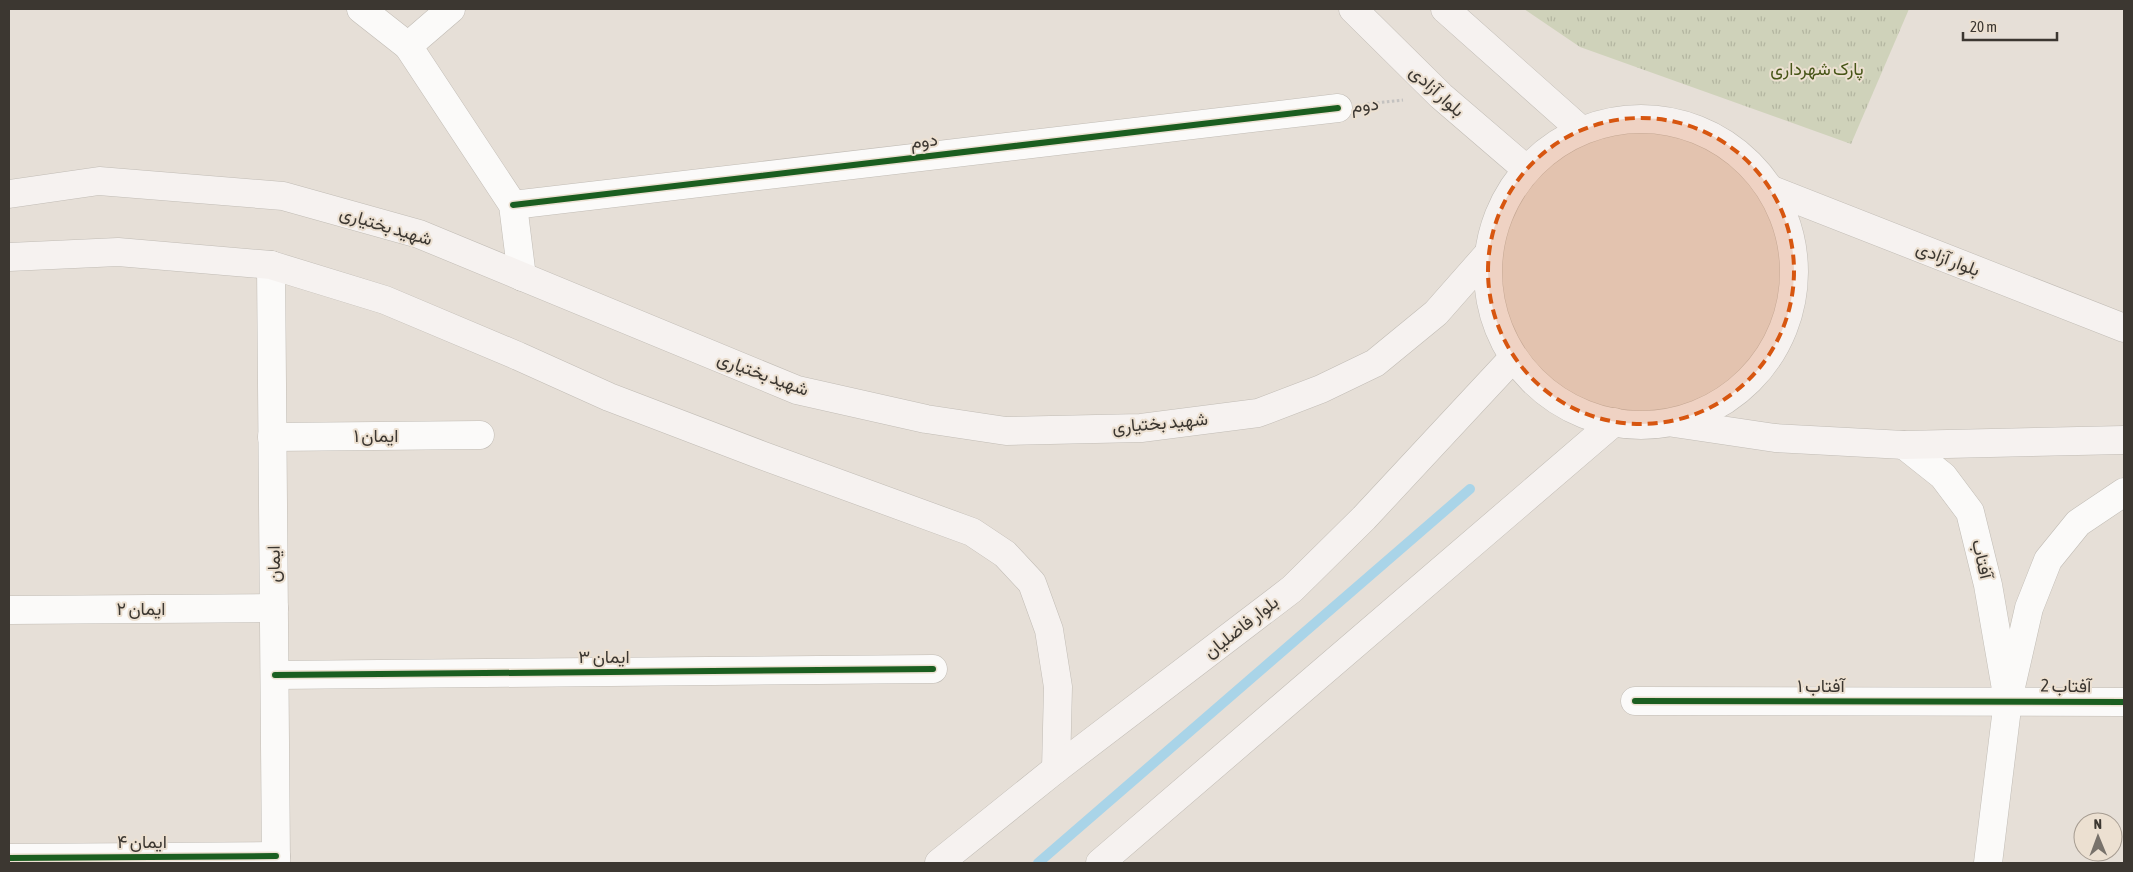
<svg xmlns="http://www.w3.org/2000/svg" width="2133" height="872" viewBox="0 0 2133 872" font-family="'Asap Condensed',Vazirmatn,sans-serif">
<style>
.park{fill:url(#park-tufts)}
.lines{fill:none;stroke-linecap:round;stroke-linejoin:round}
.stream{stroke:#a9d4e8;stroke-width:10}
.street-casing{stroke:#c1bcb5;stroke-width:29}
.secondary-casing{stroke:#c1bcb5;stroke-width:29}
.path{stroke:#c4c2c0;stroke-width:3;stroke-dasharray:2.5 2.5;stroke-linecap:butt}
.street{stroke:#fbfaf9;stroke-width:28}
.secondary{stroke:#f6f2f0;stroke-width:28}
.cycleway-casing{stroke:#ece0d1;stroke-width:9}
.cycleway{stroke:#1b5e20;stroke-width:6}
.marked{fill:#d75610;fill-opacity:0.2;stroke:#d75610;stroke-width:4;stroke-dasharray:10 6;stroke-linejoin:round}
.labels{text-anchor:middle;stroke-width:4;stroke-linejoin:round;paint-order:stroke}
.park-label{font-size:18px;fill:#485618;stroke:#ece0d1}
.street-label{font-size:18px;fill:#3c3731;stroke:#ece0d1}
</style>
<defs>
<pattern id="park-tufts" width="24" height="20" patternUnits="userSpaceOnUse" patternTransform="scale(1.25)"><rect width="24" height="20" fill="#cfd2ba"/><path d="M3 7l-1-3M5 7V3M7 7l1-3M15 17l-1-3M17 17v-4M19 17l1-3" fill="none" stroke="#b3b5a0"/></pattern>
</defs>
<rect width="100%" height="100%" fill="#e6dfd7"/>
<path class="park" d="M 1524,9 L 1909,9 L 1851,144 L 1580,47 Z"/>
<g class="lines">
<path class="stream" d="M 1038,863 L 1470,489"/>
<g class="street-casing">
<g id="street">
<path d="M 361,9 L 408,46 L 513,205 L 522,277"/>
<path d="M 408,46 L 451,9"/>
<path d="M 513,205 L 1338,108"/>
<path d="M 271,265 L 276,863"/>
<path d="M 272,437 L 480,435"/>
<path d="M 1904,445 L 1943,476 L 1970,512 L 1988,585 L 2006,689"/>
<path d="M 9,610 L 274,608"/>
<path d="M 275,675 L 933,669"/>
<path d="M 1635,701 L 2124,702"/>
<path d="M 9,858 L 276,856"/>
<path d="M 1988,863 L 2008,700 L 2029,608 L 2048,560 L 2078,523 L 2124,492"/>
</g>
</g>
<g class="secondary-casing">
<g id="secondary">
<path d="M 1353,9 L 1441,96 L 1526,169"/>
<path d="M 1445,9 L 1581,130"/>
<circle cx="1641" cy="272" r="153"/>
<path d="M 1772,190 L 2124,328"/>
<path d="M 9,194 L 99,181 L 283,196 L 419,234 L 797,390 L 926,419 L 1006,431 L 1141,428 L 1258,413 L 1321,389 L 1375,363 L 1436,313 L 1488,254"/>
<path d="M 9,257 L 118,252 L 271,265 L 385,300 L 518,356 L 609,397 L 761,455 L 972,532 L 1005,554 L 1032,583 L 1049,630 L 1058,687 L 1056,769"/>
<path d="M 1674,423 L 1775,438 L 1904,445 L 2124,440"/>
<path d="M 939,863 L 1056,769 L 1292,589 L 1364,518 L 1513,358"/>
<path d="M 1100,863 L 1614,422"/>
</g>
</g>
<path class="path" d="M 1367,104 L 1403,100"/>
<use href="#street" class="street"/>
<use href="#secondary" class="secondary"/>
<g class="cycleway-casing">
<g id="cycleway">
<path d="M 513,205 L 1338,108"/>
<path d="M 275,675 L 933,669"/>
<path d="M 1635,701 L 2124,702"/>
<path d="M 9,858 L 276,856"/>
</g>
</g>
<use href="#cycleway" class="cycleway"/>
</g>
<path class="marked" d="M1488 271a153 153 0 1 1 306 0a153 153 0 1 1-306 0Z"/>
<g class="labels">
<g class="park-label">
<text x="1817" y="75">پارک شهرداری</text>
</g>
<g class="street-label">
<text transform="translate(1437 91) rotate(42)" y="6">بلوار آزادی</text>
<text transform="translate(1365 105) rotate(-6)" y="6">دوم</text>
<text transform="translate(924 141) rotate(-7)" y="6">دوم</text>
<text transform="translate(386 226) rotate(17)" y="6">شهید بختیاری</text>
<text transform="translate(1948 259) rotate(21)" y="6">بلوار آزادی</text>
<text transform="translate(763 374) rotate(20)" y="6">شهید بختیاری</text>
<text transform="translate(1160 423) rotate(-5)" y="6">شهید بختیاری</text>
<text x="376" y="442">ایمان ۱</text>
<text transform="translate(1982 559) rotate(77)" y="6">آفتاب</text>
<text transform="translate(274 564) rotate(-91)" y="6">ایمان</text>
<text x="141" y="615">ایمان ۲</text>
<text transform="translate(1241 627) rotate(-38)" y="6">بلوار فاضلیان</text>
<text x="604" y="663">ایمان ۳</text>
<text x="1821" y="692">آفتاب ۱</text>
<text transform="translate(2066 686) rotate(1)" y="6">آفتاب 2</text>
<text x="142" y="848">ایمان ۴</text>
</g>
</g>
<rect width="2133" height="872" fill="none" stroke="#3c3731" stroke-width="20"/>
<g transform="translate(2098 837) rotate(359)"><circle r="24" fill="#ece0d1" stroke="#a69c91"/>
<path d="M0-4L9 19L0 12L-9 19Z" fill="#78726b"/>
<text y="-8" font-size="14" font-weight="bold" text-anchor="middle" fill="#3c3731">N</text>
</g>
<path d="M1963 32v8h94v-8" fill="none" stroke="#3c3731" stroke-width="2.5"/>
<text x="1970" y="32" font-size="15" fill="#3c3731" stroke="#ece0d1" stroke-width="4" paint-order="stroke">20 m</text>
</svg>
